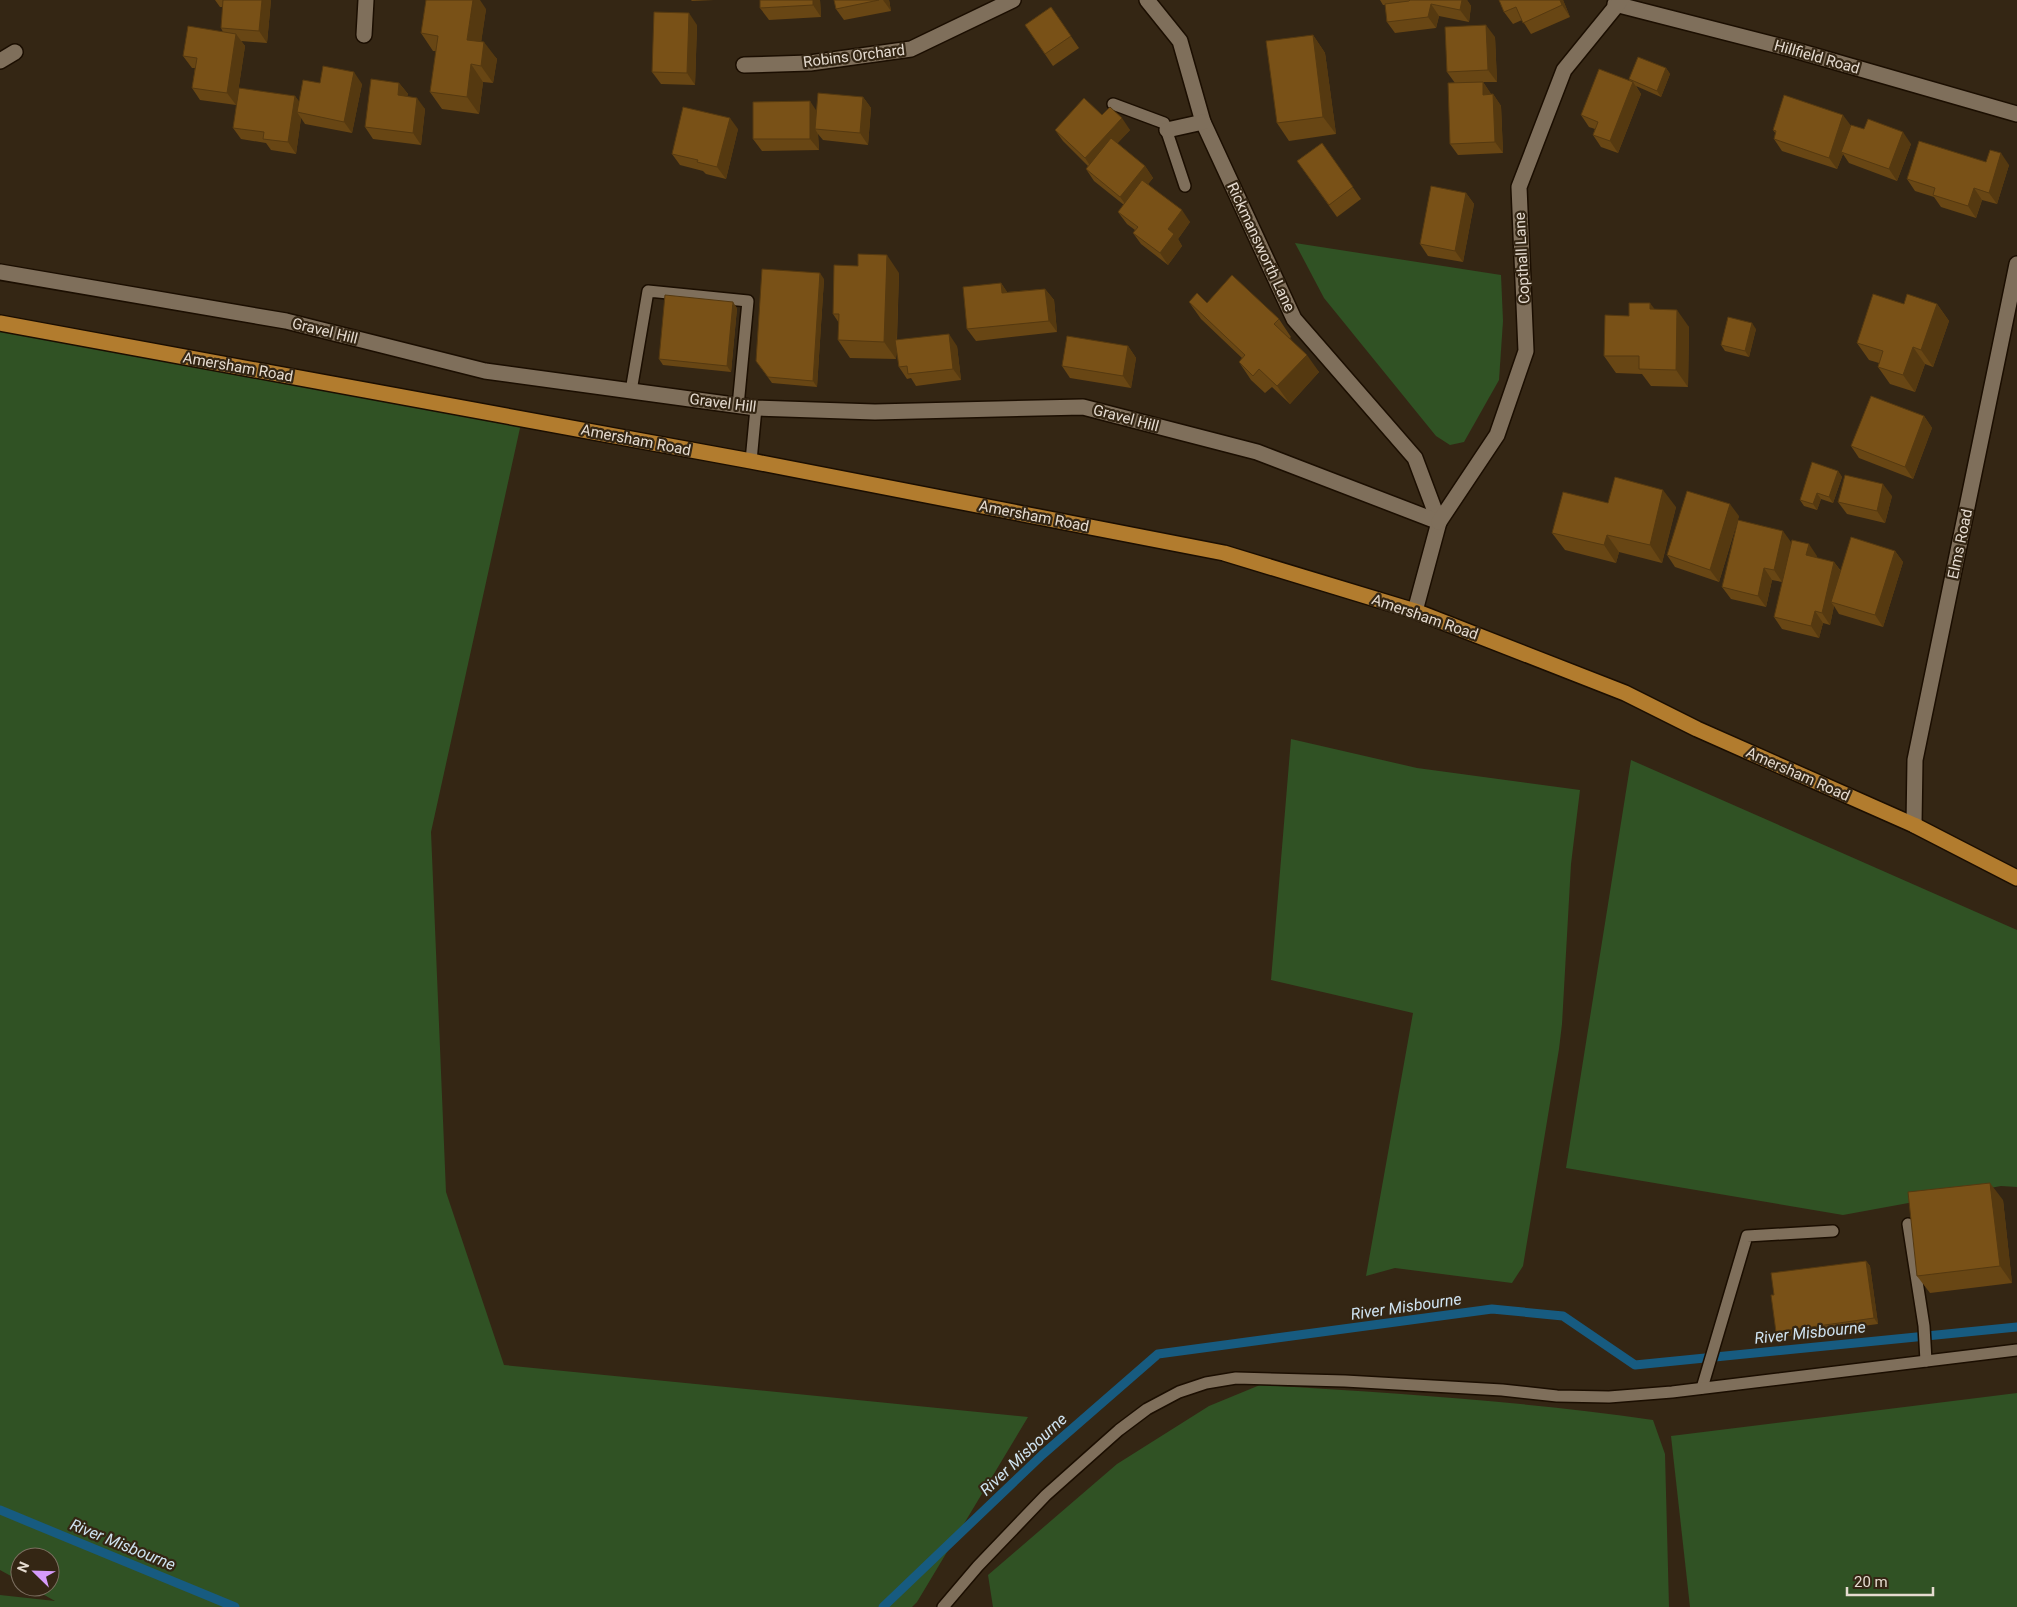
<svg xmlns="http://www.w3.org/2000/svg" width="2017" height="1607" viewBox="0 0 2017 1607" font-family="Roboto,sans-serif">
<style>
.green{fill:#305224}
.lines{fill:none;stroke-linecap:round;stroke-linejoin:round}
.stream{stroke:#175b80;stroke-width:9}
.service-casing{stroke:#1b0e01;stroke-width:14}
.minor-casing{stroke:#1b0e01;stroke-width:18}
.trunk-casing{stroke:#1b0e01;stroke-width:18}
.service{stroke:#7f6f5b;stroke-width:11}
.minor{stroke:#7f6f5b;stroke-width:15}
.trunk{stroke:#b27c2e;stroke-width:15}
.wall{fill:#684614}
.shaded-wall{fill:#553910}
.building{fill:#795117;stroke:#553910}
.labels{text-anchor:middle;stroke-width:4.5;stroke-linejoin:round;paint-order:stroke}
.street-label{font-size:15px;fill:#e5dbd0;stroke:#342614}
.water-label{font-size:16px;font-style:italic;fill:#cfe3f1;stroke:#342614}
</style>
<rect width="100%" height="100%" fill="#342614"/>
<g class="green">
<path d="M 1295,243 L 1501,275 L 1503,321 L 1499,380 L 1464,442 L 1450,445 L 1436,436 L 1324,298 Z"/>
<path d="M 0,323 L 522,419 L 431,832 L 446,1192 L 504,1365 L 1028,1417 L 917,1602 L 912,1607 L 0,1607 L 0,1595 L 55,1601 L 30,1587 L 50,1587 L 50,1557 L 20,1557 L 20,1581 L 0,1570 Z"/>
<path d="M 1291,739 L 1417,768 L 1580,790 L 1571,864 L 1562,1024 L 1559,1049 L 1523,1266 L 1512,1283 L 1395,1268 L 1366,1276 L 1413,1013 L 1271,980 Z"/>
<path d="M 1631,760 L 2017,930 L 2017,1187 L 2001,1186 L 1843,1215 L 1566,1168 Z"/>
<path d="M 1260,1385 C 1391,1393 1523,1401 1653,1420 L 1665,1454 L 1669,1607 L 993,1607 L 988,1575 L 1117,1464 L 1209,1406 Z"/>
<path d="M 2017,1393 L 2017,1607 L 1690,1607 L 1671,1436 Z"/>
</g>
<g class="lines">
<g class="stream">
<path d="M 0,1510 L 235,1607"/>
<path d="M 883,1607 L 1042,1455 L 1158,1354 L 1492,1309 L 1563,1316 L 1635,1365 L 2017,1327"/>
</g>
<g class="service-casing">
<g id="service">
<path d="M 1113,104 L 1164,123 L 1185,186"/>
<path d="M 631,391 L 648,291 L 748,301 L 738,406"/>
<path d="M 751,461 L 756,408"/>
<path d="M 1908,1224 L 1924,1326 L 1926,1361"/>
<path d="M 1702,1388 L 1747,1236 L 1833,1231"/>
<path d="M 943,1607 L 978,1566 L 1046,1495 L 1119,1430 L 1147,1409 L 1179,1392 L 1206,1383 L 1236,1378 L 1345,1381 L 1502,1390 L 1557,1396 L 1609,1397 L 1672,1392 L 2017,1350"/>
</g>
</g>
<g class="minor-casing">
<g id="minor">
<path d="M 1147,0 L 1180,41 L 1203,122 L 1294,319 L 1415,458 L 1439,522 L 1415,611"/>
<path d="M 1615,4 L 1791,49 L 2017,114"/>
<path d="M 364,35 L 366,0"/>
<path d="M 0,61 L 15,52"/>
<path d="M 744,65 L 810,63 L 911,49 L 1013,0"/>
<path d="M 1167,130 L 1203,122"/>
<path d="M 0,272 L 286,321 L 485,371 L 756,408 L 875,412 L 1083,407 L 1257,452 L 1439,522"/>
<path d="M 1439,522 L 1497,435 L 1526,351 L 1519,187 L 1564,70 L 1621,0"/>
<path d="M 1914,825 L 1915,760 L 2017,264"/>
</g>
</g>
<g class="trunk-casing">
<path id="trunk" d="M 0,323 L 751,461 L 1224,553 L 1415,611 L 1625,693 L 1697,729 L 1914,825 L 2017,878"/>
</g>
<use href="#service" class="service"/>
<use href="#minor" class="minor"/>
<use href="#trunk" class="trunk"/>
</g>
<g class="wall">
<path d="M 215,0 L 271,0 L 267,43 L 241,41 L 245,46 L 236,105 L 200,100 L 192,88 L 195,68 L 192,68 L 183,56 L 223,32 L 221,28 L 223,7 L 220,7 Z"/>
<path d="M 691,0 L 714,0 L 692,1 Z"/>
<path d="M 820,0 L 821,17 L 769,20 L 760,8 Z"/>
<path d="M 834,0 L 889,0 L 891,11 L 844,20 L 836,9 Z"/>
<path d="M 1380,0 L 1467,0 L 1471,6 L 1469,22 L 1439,16 L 1436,28 L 1395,33 L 1387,22 L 1385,5 L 1383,5 Z"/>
<path d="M 1499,0 L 1563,0 L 1570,17 L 1531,34 L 1522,20 L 1513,24 L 1504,12 Z"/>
<path d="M 1051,7 L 1079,48 L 1053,66 L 1025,25 Z"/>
<path d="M 486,9 L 481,42 L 497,59 L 493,83 L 483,82 L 479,114 L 442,109 L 430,92 L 436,51 L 433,51 L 421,33 Z"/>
<path d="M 697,25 L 695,85 L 661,84 L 652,72 Z"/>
<path d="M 1313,35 L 1325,53 L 1336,134 L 1289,141 L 1277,123 Z"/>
<path d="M 1495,37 L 1497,82 L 1483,82 L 1491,94 L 1493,94 L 1501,106 L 1503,153 L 1458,155 L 1450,144 L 1455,83 L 1447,72 Z"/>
<path d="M 1666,68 L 1670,74 L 1661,97 L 1636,86 L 1641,94 L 1618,153 L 1601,147 L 1593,135 L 1595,129 L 1589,127 L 1581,115 L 1630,80 L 1629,79 Z"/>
<path d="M 320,83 L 362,84 L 352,133 L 305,124 L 301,118 L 296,154 L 271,150 L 266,143 L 241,139 L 233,128 L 295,96 L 299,102 Z"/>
<path d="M 399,83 L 408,94 L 407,96 L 425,109 L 421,145 L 373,139 L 365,127 Z"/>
<path d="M 863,97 L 871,108 L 868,145 L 823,140 L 818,134 L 819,150 L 762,151 L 753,139 L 817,111 Z"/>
<path d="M 1102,115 L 1130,130 L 1117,143 L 1145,166 L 1153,178 L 1148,184 L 1190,222 L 1178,239 L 1182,246 L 1168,265 L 1141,244 L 1133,233 L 1135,230 L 1127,224 L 1118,212 L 1124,205 L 1094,181 L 1086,169 L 1088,166 L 1063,141 L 1055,130 Z"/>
<path d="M 1851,126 L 1911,144 L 1897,181 L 1849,163 L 1843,154 L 1837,169 L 1782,151 L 1774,139 L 1776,134 L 1773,130 Z"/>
<path d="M 738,129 L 726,179 L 706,174 L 703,171 L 680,165 L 672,154 Z"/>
<path d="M 1322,143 L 1361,199 L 1337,217 L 1297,161 Z"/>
<path d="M 1986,162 L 2009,165 L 1997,204 L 1982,200 L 1976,218 L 1941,207 L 1934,197 L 1915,191 L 1907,179 Z"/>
<path d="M 1466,193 L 1474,204 L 1463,262 L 1428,256 L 1420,244 Z"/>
<path d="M 899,273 L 897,340 L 957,346 L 961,380 L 916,386 L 911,378 L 907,379 L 899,367 L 897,350 L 896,359 L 850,358 L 838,340 L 839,323 L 833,314 Z"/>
<path d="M 824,279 L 817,387 L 772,383 L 756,361 Z"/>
<path d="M 1001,283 L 1007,292 L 1045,289 L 1054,300 L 1057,332 L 976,341 L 967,329 Z"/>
<path d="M 1189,302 L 1207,303 L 1279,319 L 1291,337 L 1290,338 L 1319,372 L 1290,404 L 1272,387 L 1265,393 L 1251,380 L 1239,362 L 1242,358 L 1201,319 Z"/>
<path d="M 1904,304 L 1937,304 L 1949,321 L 1933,367 L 1925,364 L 1915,392 L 1890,384 L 1878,367 L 1879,363 L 1869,360 L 1857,343 Z"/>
<path d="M 737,308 L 731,372 L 663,365 L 659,359 Z"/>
<path d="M 1655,309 L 1689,327 L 1688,387 L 1651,386 L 1642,374 L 1616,373 L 1604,356 L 1629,316 Z"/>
<path d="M 1756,329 L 1749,357 L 1725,351 L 1721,345 Z"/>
<path d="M 1128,346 L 1136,358 L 1131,388 L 1070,378 L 1062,366 Z"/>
<path d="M 1924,416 L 1932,428 L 1913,479 L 1859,458 L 1851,446 Z"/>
<path d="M 1838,471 L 1842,477 L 1833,503 L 1821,499 L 1817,510 L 1804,506 L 1800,500 Z"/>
<path d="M 1892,496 L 1885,523 L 1847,514 L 1838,502 Z"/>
<path d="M 1608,503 L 1676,507 L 1662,563 L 1619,552 L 1616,563 L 1565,550 L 1552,533 Z"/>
<path d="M 1739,516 L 1719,582 L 1675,567 L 1667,555 Z"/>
<path d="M 1791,542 L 1782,582 L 1772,580 L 1766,607 L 1731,599 L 1722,587 Z"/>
<path d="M 1895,551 L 1903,562 L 1883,627 L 1839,614 L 1834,606 L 1830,625 L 1823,623 L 1819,638 L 1782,629 L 1774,617 L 1817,556 L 1817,558 L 1834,562 L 1841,571 Z"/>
<path d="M 2003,1200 L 2012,1283 L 1930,1293 L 1917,1276 Z"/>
<path d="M 1866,1261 L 1870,1266 L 1878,1324 L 1780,1337 L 1776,1332 L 1774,1295 Z"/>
</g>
<g class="shaded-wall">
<path d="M 262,0 L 271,0 L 267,43 L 259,31 Z"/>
<path d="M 473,0 L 480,0 L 486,9 L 479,57 L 467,40 Z"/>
<path d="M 813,0 L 820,0 L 821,17 L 813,5 Z"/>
<path d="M 883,0 L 889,0 L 891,11 Z"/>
<path d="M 1462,0 L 1467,0 L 1471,6 L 1469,22 L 1460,10 Z"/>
<path d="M 1560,0 L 1563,0 L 1570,17 L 1562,5 Z"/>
<path d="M 1431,4 L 1439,16 L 1436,28 L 1428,17 Z"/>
<path d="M 689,13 L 697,25 L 695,85 L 687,73 Z"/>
<path d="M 1486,25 L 1495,37 L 1497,82 L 1488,70 Z"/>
<path d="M 236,34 L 245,46 L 236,105 L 227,93 Z"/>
<path d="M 1313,35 L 1325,53 L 1336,134 L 1323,117 Z"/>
<path d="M 484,42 L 497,59 L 493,83 L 481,66 Z"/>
<path d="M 471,64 L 483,82 L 479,114 L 467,97 Z"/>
<path d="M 1666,68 L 1670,74 L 1661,97 L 1657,91 Z"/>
<path d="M 354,72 L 362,84 L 352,133 L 344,122 Z"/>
<path d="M 1483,82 L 1491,94 L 1491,106 L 1483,95 Z"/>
<path d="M 1633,82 L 1641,94 L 1618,153 L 1610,141 Z"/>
<path d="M 399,83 L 408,94 L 406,107 L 398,95 Z"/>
<path d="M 1493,94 L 1501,106 L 1503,153 L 1495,142 Z"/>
<path d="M 295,96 L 303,107 L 297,112 L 301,118 L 296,154 L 288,142 Z"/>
<path d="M 863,97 L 871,108 L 868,145 L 860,133 Z"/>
<path d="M 417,98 L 425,109 L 421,145 L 413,133 Z"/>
<path d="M 810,101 L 818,113 L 815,129 L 818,134 L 819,150 L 810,139 Z"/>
<path d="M 1843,115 L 1852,127 L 1841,152 L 1843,154 L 1837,169 L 1829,158 Z"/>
<path d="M 730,118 L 738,129 L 726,179 L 717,167 Z"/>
<path d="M 1122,118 L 1130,130 L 1093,170 L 1085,158 Z"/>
<path d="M 1903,132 L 1911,144 L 1897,181 L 1889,169 Z"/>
<path d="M 2001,153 L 2009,165 L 1997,204 L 1989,193 Z"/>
<path d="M 1145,166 L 1153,178 L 1128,208 L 1120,197 Z"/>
<path d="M 1974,188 L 1982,200 L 1976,218 L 1968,206 Z"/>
<path d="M 1466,193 L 1474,204 L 1463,262 L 1455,251 Z"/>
<path d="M 1182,210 L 1190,222 L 1178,239 L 1182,246 L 1168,265 L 1160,253 L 1168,229 Z"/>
<path d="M 887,255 L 899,273 L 896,359 L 884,342 Z"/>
<path d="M 820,273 L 824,279 L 817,387 L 813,381 Z"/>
<path d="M 1001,283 L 1009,295 L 1002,293 Z"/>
<path d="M 1045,289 L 1054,300 L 1057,332 L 1049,321 Z"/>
<path d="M 733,302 L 737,308 L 731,372 L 727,366 Z"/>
<path d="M 1650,303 L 1663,320 L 1650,309 Z"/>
<path d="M 1937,304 L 1949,321 L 1933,367 L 1921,350 Z"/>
<path d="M 1677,310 L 1689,327 L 1688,387 L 1676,370 Z"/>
<path d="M 1752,323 L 1756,329 L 1749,357 L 1745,351 Z"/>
<path d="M 949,334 L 957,346 L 961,380 L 953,369 Z"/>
<path d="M 1128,346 L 1136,358 L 1131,388 L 1123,376 Z"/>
<path d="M 1913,347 L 1925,364 L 1915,392 L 1903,375 Z"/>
<path d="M 1307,355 L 1319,372 L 1290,404 L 1277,386 Z"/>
<path d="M 1924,416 L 1932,428 L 1913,479 L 1905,467 Z"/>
<path d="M 1838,471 L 1842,477 L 1833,503 L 1829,497 Z"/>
<path d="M 1883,484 L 1892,496 L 1885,523 L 1877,511 Z"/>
<path d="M 1663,490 L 1676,507 L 1662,563 L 1650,545 Z"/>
<path d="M 1817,493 L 1821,499 L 1817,510 L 1813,504 Z"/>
<path d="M 1730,504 L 1739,516 L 1719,582 L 1710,570 Z"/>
<path d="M 1783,531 L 1791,542 L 1782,582 L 1774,570 Z"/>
<path d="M 1607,535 L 1619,552 L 1616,563 L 1604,545 Z"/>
<path d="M 1809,544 L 1817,556 L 1815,567 L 1806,555 Z"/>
<path d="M 1895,551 L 1903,562 L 1883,627 L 1875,615 Z"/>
<path d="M 1834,562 L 1842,573 L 1831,602 L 1834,606 L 1830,625 L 1822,613 Z"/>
<path d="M 1764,568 L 1772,580 L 1766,607 L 1758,596 Z"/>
<path d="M 1815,611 L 1823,623 L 1819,638 L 1811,626 Z"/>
<path d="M 1990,1183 L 2003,1200 L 2012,1283 L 2000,1266 Z"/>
<path d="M 1866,1261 L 1870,1266 L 1878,1324 L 1874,1318 Z"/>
</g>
<g class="building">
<path d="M 223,0 L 262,0 L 259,31 L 221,28 Z"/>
<path d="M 426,0 L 473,0 L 467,40 L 484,42 L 481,66 L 471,64 L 467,97 L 430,92 L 438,36 L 421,33 Z"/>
<path d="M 760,0 L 813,0 L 813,5 L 760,8 Z"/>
<path d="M 834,0 L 879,0 L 836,9 Z"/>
<path d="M 1410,0 L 1462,0 L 1460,10 L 1431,4 L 1428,17 L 1387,22 L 1385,4 L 1409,1 Z"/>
<path d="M 1499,0 L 1560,0 L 1562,5 L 1523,23 L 1516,7 L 1504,12 Z"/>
<path d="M 1051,7 L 1071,36 L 1045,54 L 1025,25 Z"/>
<path d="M 654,12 L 689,13 L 687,73 L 652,72 Z"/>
<path d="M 1486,25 L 1488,70 L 1447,72 L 1445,27 Z"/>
<path d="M 188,26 L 236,34 L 227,93 L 192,88 L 197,58 L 183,56 Z"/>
<path d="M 1313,35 L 1323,117 L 1277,123 L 1266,41 Z"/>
<path d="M 1638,57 L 1666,68 L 1657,91 L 1629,79 Z"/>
<path d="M 323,66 L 354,72 L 344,122 L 297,112 L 303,80 L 320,83 Z"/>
<path d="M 1599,69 L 1633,82 L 1610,141 L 1593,135 L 1598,122 L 1581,115 Z"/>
<path d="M 371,79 L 399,83 L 398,95 L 417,98 L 413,133 L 365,127 Z"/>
<path d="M 1483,82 L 1483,95 L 1493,94 L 1495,142 L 1450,144 L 1448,83 Z"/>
<path d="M 239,88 L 295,96 L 288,142 L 263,139 L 264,132 L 233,128 Z"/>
<path d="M 818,93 L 863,97 L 860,133 L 815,129 Z"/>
<path d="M 1784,95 L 1843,115 L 1829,158 L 1774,139 L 1776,131 L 1773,130 Z"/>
<path d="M 1084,98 L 1102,115 L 1110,107 L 1122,118 L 1085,158 L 1055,130 Z"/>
<path d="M 810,101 L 810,139 L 753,139 L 753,102 Z"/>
<path d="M 683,107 L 730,118 L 717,167 L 697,162 L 698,160 L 672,154 Z"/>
<path d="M 1868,119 L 1903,132 L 1889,169 L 1841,152 L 1851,125 L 1864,129 Z"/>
<path d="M 1111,138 L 1145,166 L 1120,197 L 1086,169 Z"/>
<path d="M 1919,141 L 1986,162 L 1990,150 L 2001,153 L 1989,193 L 1974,188 L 1968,206 L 1933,195 L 1935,188 L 1907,179 Z"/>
<path d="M 1322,143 L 1353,187 L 1329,205 L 1297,161 Z"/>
<path d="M 1142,180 L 1182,210 L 1168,229 L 1174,234 L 1160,253 L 1133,233 L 1138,227 L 1118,212 Z"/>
<path d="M 1431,186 L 1466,193 L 1455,251 L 1420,244 Z"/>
<path d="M 858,254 L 887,255 L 884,342 L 838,340 L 839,314 L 833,314 L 834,265 L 858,266 Z"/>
<path d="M 762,269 L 820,273 L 813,381 L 768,377 L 756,361 Z"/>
<path d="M 1232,275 L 1279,319 L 1274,324 L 1307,355 L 1277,386 L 1259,369 L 1253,376 L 1239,362 L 1245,355 L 1189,302 L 1197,293 L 1207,303 Z"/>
<path d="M 1001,283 L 1002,293 L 1045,289 L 1049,321 L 967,329 L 963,287 Z"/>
<path d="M 1873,294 L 1904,304 L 1907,294 L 1937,304 L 1921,350 L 1913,347 L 1903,375 L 1878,367 L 1883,351 L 1857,343 Z"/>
<path d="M 665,295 L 733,302 L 727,366 L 659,359 Z"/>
<path d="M 1629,303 L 1650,303 L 1650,309 L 1677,310 L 1676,370 L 1639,369 L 1639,356 L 1604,356 L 1605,315 L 1629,316 Z"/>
<path d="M 1728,317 L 1752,323 L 1745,351 L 1721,345 Z"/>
<path d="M 949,334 L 953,369 L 908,374 L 907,366 L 899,367 L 895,340 Z"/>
<path d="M 1067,336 L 1128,346 L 1123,376 L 1062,366 Z"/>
<path d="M 1871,396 L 1924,416 L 1905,467 L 1851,446 Z"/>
<path d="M 1812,462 L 1838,471 L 1829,497 L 1817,493 L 1813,504 L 1800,500 Z"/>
<path d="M 1845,475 L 1883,484 L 1877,511 L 1838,502 Z"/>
<path d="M 1615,477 L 1663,490 L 1650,545 L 1607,535 L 1604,545 L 1552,533 L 1563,492 L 1608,503 Z"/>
<path d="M 1687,491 L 1730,504 L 1710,570 L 1667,555 Z"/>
<path d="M 1738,520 L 1783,531 L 1774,570 L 1764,568 L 1758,596 L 1722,587 Z"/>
<path d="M 1851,537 L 1895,551 L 1875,615 L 1831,602 Z"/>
<path d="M 1792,540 L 1809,544 L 1806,555 L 1834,562 L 1822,613 L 1815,611 L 1811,626 L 1774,617 Z"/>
<path d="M 1990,1183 L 2000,1266 L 1917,1276 L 1908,1192 Z"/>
<path d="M 1866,1261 L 1874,1318 L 1776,1332 L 1771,1295 L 1774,1295 L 1771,1273 Z"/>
</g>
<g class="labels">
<g class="street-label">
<text transform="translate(854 56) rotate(-7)" y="5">Robins Orchard</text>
<text transform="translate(1817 57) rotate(16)" y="5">Hillfield Road</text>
<text transform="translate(1261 247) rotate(65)" y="5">Rickmansworth Lane</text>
<text transform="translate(1522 258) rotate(-93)" y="5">Copthall Lane</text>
<text transform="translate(325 331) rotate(14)" y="5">Gravel Hill</text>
<text transform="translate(238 367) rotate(10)" y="5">Amersham Road</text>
<text transform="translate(723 403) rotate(7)" y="5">Gravel Hill</text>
<text transform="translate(1126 418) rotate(15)" y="5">Gravel Hill</text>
<text transform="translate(636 440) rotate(11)" y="5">Amersham Road</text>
<text transform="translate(1034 516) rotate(11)" y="5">Amersham Road</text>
<text transform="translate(1960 544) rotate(-78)" y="5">Elms Road</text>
<text transform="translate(1425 617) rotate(19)" y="5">Amersham Road</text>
<text transform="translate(1798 774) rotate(24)" y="5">Amersham Road</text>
</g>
<g class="water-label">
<text transform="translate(1406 1306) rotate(-8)" y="6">River Misbourne</text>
<text transform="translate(1810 1332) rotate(-6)" y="6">River Misbourne</text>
<text transform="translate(1023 1454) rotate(-43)" y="6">River Misbourne</text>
<text transform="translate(123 1544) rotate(22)" y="6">River Misbourne</text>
</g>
</g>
<g transform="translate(35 1572) rotate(293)"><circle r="24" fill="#342614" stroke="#7b6e5f"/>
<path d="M0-4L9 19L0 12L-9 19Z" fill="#d69bfa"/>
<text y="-8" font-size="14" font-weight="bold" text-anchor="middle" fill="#e5dbd0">N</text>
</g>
<path d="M1847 1587v8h86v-8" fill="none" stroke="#e5dbd0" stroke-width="2.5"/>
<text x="1854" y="1587" font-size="15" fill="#e5dbd0" stroke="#342614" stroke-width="4" paint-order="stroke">20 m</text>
</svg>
